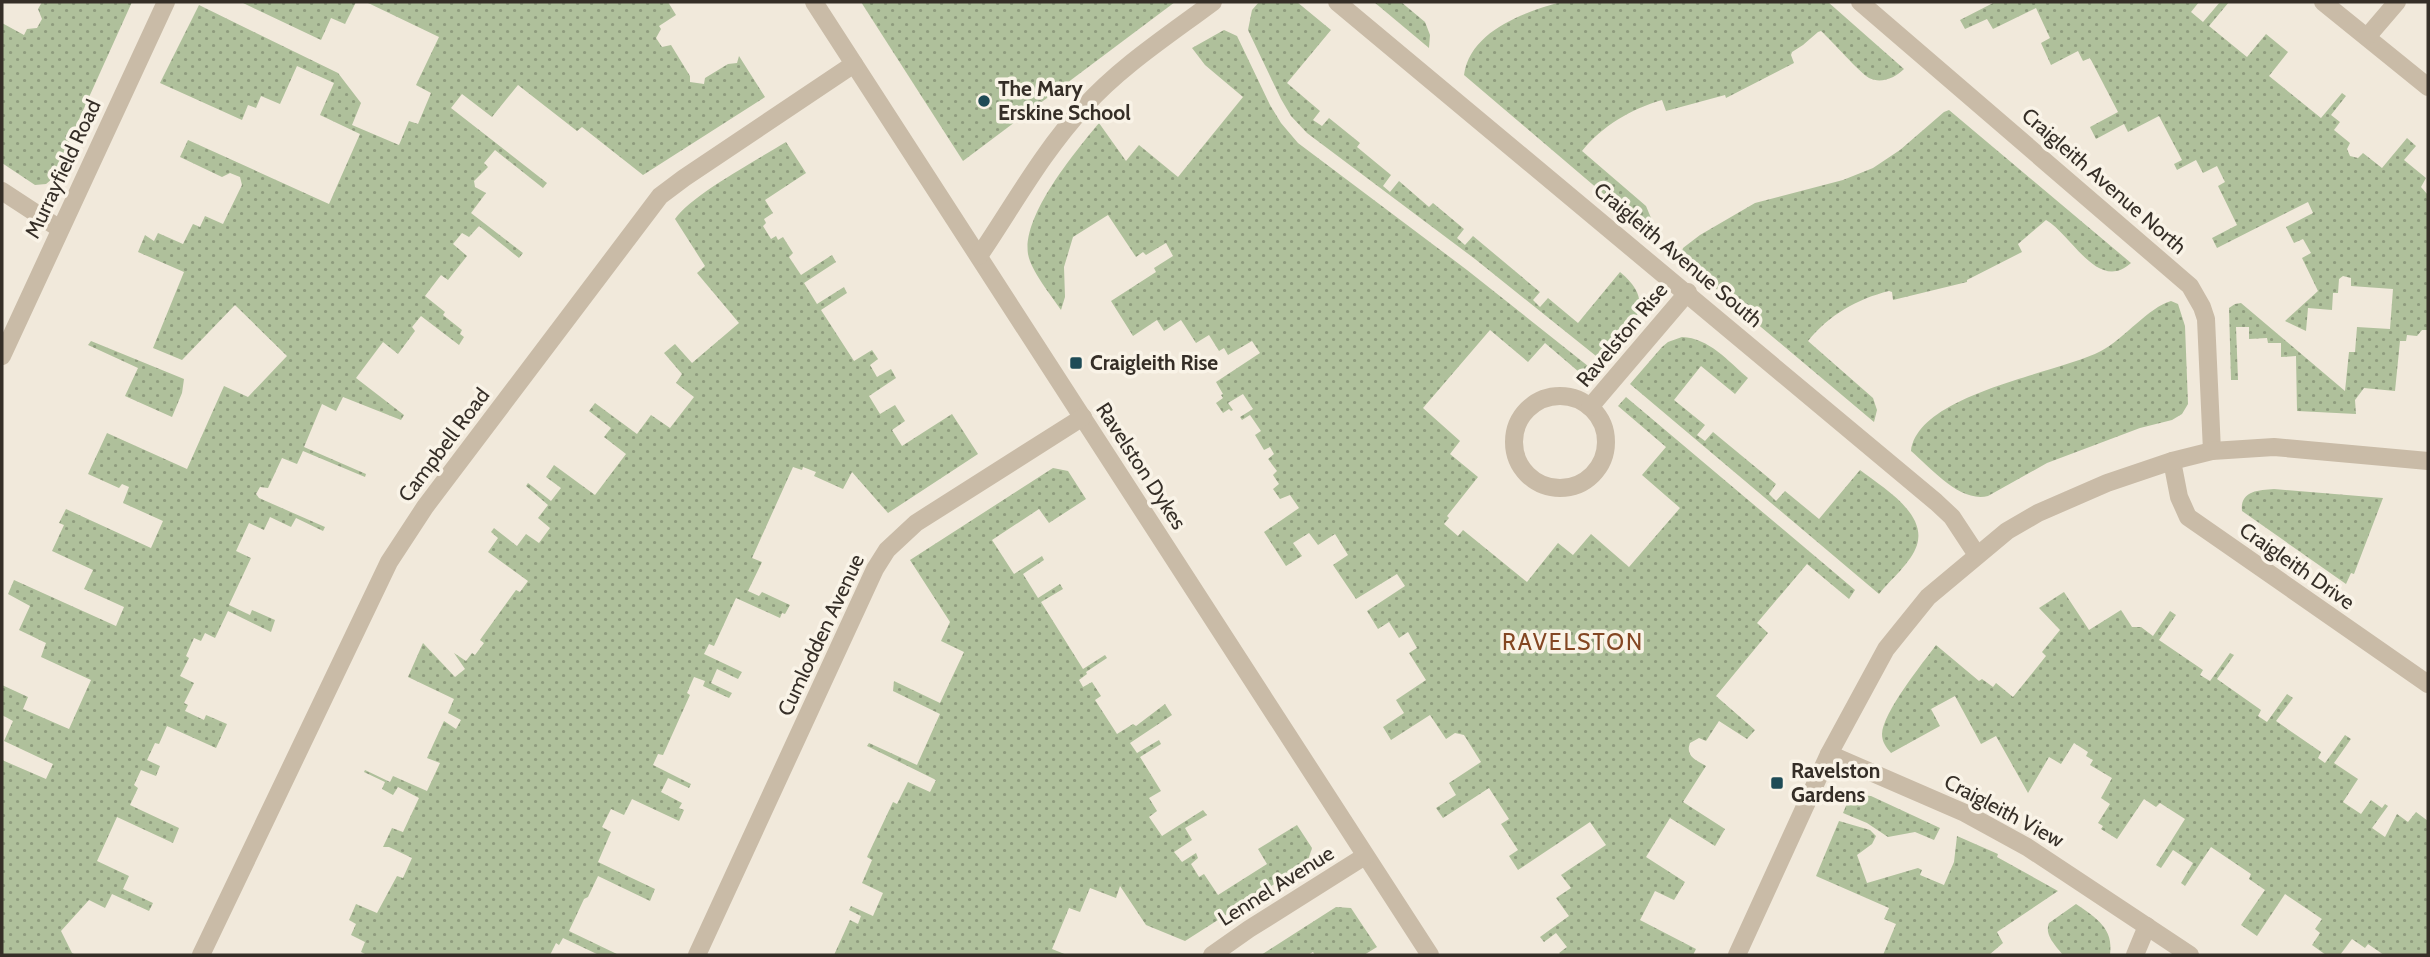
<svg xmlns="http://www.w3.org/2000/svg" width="2430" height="957" viewBox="0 0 2430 957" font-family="Cabin,sans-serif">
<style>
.grass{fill:url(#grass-dots)}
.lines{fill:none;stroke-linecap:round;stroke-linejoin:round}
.minor{stroke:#c9bba7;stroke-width:18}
.poi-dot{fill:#1e4b56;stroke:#f9f3e7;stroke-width:2.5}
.labels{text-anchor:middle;stroke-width:7;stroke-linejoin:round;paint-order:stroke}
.poi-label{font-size:21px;font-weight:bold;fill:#352e27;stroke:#f9f3e7;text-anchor:start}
.street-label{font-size:21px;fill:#352e27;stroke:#f9f3e7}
.neighbourhood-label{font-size:23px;letter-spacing:2px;fill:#834622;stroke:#f9f3e7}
</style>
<defs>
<pattern id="grass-dots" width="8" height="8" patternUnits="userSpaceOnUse" patternTransform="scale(1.75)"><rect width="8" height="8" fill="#afc09b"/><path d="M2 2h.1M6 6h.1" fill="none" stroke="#8f9c7e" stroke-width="1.8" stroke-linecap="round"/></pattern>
</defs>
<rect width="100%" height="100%" fill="#f1e9db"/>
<g class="grass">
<path d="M 42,2 L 132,2 L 52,179 L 46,184 L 35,185 L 2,163 L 2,23 L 24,35 L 27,29 L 37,28 L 42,19 L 38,9 Z"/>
<path d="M 241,2 L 356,2 L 345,24 L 331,18 L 321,40 Z"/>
<path d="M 366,2 L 668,2 L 676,15 L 659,26 L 661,29 L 656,38 L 662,47 L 671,45 L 690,76 L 690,82 L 704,84 L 705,78 L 728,64 L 737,63 L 739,56 L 765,97 L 643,175 L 582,127 L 577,131 L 518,85 L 492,117 L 462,94 L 451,108 L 547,183 L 543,188 L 495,150 L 484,163 L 488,167 L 474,181 L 475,187 L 486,193 L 471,213 L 523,253 L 519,258 L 479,226 L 469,237 L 462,233 L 453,244 L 467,256 L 448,280 L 441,275 L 425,296 L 445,312 L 443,315 L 462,330 L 460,334 L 464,337 L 459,345 L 421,316 L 412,327 L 415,331 L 398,354 L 383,342 L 356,378 L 404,415 L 401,420 L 343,397 L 336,411 L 322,404 L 304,447 L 366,474 L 365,477 L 303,451 L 297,464 L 282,458 L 268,488 L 260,487 L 256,494 L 259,498 L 325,527 L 323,531 L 296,518 L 291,527 L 270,517 L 264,530 L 249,523 L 236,551 L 251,558 L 229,605 L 250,615 L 252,610 L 275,620 L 271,632 L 228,611 L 215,638 L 205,633 L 201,641 L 194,638 L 186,656 L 189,658 L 180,676 L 194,683 L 184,703 L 188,705 L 185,711 L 204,720 L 206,715 L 227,724 L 216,748 L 167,726 L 159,744 L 155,743 L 147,760 L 160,766 L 156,776 L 141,770 L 134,785 L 138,788 L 130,805 L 179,828 L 173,843 L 117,817 L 97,861 L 129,876 L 123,889 L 153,903 L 149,911 L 112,894 L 105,908 L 89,900 L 61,931 L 72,953 L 76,955 L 2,955 L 2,760 L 46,779 L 53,764 L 4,741 L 13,721 L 2,715 L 2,685 L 28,697 L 23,709 L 69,729 L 91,680 L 41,657 L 46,643 L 19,630 L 30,606 L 8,594 L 14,580 L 116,626 L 124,607 L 84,589 L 93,570 L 52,551 L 64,525 L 59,523 L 66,509 L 151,548 L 163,521 L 123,503 L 129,487 L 122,484 L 119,488 L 88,474 L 107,433 L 187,469 L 224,386 L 248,397 L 287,356 L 235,305 L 182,360 L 153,348 L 184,272 L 138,252 L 145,235 L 154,241 L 158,233 L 183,244 L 193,224 L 200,227 L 205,216 L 223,224 L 242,185 L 240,177 L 230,173 L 222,177 L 180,157 L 188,140 L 329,204 L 360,134 L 320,115 L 334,83 L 297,66 L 280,104 L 261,96 L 256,108 L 248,105 L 242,120 L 160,83 L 199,5 L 338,73 L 361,103 L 352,125 L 399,145 L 409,121 L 418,124 L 431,93 L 416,85 L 439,37 Z"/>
<path d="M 861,2 L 1175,2 L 963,161 Z"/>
<path d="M 1259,2 L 1297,2 L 1331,30 L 1287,83 L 1320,111 L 1313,120 L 1322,126 L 1329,118 L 1360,143 L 1357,147 L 1391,175 L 1383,186 L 1390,192 L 1399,181 L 1429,207 L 1433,203 L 1464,229 L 1457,238 L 1465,245 L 1473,236 L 1540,292 L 1533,300 L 1540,307 L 1548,298 L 1578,323 L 1620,272 C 1662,306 1627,331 1601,360 L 1475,259 L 1307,133 L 1291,116 L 1281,99 L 1248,30 L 1252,10 Z"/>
<path d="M 1374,2 L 1401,2 L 1425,22 L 1430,35 L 1429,48 Z"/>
<path d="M 1561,2 L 1828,2 L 1904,69 C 1895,78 1881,84 1869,78 C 1859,72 1832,41 1821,31 L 1818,32 L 1803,45 L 1792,52 L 1791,55 L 1794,63 L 1726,98 L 1725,95 L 1666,111 L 1662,100 C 1631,109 1602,126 1582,151 L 1646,206 L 1651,218 L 1646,230 L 1464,75 C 1470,31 1524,12 1561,2 Z"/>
<path d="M 1995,2 L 2199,2 L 2191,12 L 2203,22 L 2220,2 L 2229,2 L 2209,26 L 2247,57 L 2266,34 L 2288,52 L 2269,76 L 2321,118 L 2342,93 L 2346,96 L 2331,115 L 2340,122 L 2334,130 L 2350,143 L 2347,149 L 2350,156 L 2358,158 L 2363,153 L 2382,168 L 2407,138 L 2416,146 L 2404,160 L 2426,178 L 2421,187 L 2428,195 L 2428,330 L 2422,330 L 2417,336 L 2407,335 L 2406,341 L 2400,341 L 2395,391 L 2364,388 L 2355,400 L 2356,414 L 2297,411 L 2296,356 L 2281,357 L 2281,343 L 2268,343 L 2267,338 L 2249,339 L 2249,327 L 2236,327 L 2238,380 L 2231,380 L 2229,308 L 2235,304 L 2241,303 L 2345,391 L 2349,352 L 2355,352 L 2357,327 L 2390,329 L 2393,289 L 2351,286 L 2351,278 L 2343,276 L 2339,279 L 2338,293 L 2333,293 L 2332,310 L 2308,308 L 2306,331 L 2285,321 L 2318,291 L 2302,258 L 2311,253 L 2303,239 L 2294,243 L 2286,227 L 2313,213 L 2308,202 L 2217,248 L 2212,238 L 2237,225 L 2218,186 L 2225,182 L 2217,166 L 2203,173 L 2196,160 L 2177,170 L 2174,164 L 2182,160 L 2159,116 L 2128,132 L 2124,124 L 2096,139 L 2090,127 L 2118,112 L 2090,58 L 2083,61 L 2078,51 L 2051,65 L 2041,43 L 2050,38 L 2036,8 L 1993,29 L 1987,19 L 1965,29 L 1960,20 Z"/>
<path d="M 1224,30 L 1237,36 L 1270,105 L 1281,123 L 1298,143 L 1467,270 L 1593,370 L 1586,378 L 1545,343 L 1528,362 L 1490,330 L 1423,408 L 1460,441 L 1450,454 L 1478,477 L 1447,516 L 1449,518 L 1444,524 L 1458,536 L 1463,530 L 1527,582 L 1558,543 L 1573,555 L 1591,534 L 1629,567 L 1680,508 L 1642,475 L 1666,447 L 1618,406 L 1626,397 L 1855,590 L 1849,599 L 1807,564 L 1757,623 L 1768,633 L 1716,696 L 1755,730 L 1747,739 L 1719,721 L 1706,741 L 1699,738 L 1690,743 C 1685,756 1696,760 1706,766 L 1683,802 L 1725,829 L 1715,846 L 1670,818 L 1646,857 L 1685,882 L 1674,900 L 1655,891 L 1640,920 L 1696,949 L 1693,955 L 1561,955 L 1559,953 L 1567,947 L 1556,933 L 1544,942 L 1540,937 L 1569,916 L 1556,898 L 1571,888 L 1561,875 L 1606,845 L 1590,822 L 1518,870 L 1509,856 L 1518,850 L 1501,824 L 1509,819 L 1489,788 L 1443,818 L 1436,808 L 1456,795 L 1449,783 L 1481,762 L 1464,735 L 1455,733 L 1446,739 L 1430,715 L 1391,740 L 1383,727 L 1404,713 L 1396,700 L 1426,680 L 1409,653 L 1417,648 L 1408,632 L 1399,638 L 1389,622 L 1378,629 L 1367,611 L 1405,586 L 1397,574 L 1356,599 L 1333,565 L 1348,555 L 1335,534 L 1318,545 L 1309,533 L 1293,543 L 1302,556 L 1286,566 L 1264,532 L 1299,508 L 1290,495 L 1280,499 L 1273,489 L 1279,484 L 1273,475 L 1277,471 L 1268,459 L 1274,454 L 1270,447 L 1264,450 L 1255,435 L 1261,431 L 1250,415 L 1242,420 L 1240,417 L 1253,409 L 1243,394 L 1228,403 L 1233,410 L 1231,411 L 1229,409 L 1223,413 L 1216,403 L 1223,398 L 1221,395 L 1223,394 L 1216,382 L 1260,353 L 1252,341 L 1228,355 L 1224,348 L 1219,351 L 1209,335 L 1196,343 L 1181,320 L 1164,331 L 1157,320 L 1133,336 L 1111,301 L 1156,272 L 1154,268 L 1173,256 L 1166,243 L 1146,255 L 1143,252 L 1136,257 L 1108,215 L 1073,237 L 1064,267 L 1065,297 L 1061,310 C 1051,295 1031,271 1028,254 C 1022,215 1076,151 1099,123 L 1126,161 L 1139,145 L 1178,177 L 1243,97 L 1205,65 L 1192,48 Z"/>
<path d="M 1949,110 L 2131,263 C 2098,293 2072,235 2046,220 L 2018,244 L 2022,252 L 1967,280 L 1967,282 L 1893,300 L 1892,292 L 1889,291 C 1857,299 1829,315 1808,341 L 1873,398 L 1877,410 L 1874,422 L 1680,259 L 1683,248 L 1700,235 L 1755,203 L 1843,180 L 1873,168 L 1900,150 L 1944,112 Z"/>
<path d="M 786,142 L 806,173 L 765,200 L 773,213 L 764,219 L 766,223 L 763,226 L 771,239 L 776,236 L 778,240 L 783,237 L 793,253 L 789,257 L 801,275 L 832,255 L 836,262 L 804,283 L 817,304 L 844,287 L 847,293 L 821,310 L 854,361 L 872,350 L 878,359 L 870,365 L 877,377 L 891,369 L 896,378 L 869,396 L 880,414 L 895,405 L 905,421 L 892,430 L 902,446 L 952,414 L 978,454 L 888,513 L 852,472 L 843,489 L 814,476 L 816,472 L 803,467 L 802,470 L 793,467 L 752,558 L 762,562 L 748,591 L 759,596 L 762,592 L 790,605 L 785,614 L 782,613 L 780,618 L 736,598 L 714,646 L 709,644 L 704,654 L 742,672 L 738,679 L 717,669 L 711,683 L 732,693 L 729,698 L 703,686 L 705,681 L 694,677 L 687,693 L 690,695 L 663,755 L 658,754 L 653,765 L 691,784 L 689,788 L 668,778 L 661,792 L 682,803 L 679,808 L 684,810 L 679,821 L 632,799 L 624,815 L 611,809 L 602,827 L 611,832 L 598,862 L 655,889 L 650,901 L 598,876 L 588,897 L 584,899 L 569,931 L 619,955 L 599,955 L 563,938 L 559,945 L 556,943 L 550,955 L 367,955 L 361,952 L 365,942 L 351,935 L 356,924 L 349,920 L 356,904 L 377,913 L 397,876 L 403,878 L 412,858 L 389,847 L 383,847 L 392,828 L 403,832 L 419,798 L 398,787 L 393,795 L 382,789 L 385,782 L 364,772 L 365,770 L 390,782 L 393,776 L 427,791 L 440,763 L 427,758 L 444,721 L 456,729 L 461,720 L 448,713 L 454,699 L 408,677 L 423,643 L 455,677 L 465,669 L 454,653 L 466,661 L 472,653 L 475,655 L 484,643 L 480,640 L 516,590 L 520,592 L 528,581 L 488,552 L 498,538 L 491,532 L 494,528 L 517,546 L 526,534 L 539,543 L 550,528 L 538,518 L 548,505 L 526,486 L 528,483 L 551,501 L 561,488 L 546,477 L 554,465 L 595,495 L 626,454 L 604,437 L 611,428 L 589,411 L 595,403 L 637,434 L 651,415 L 670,428 L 694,397 L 676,383 L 682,374 L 664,353 L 675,344 L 692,363 L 739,323 L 697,273 L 705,266 L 675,219 C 691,195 759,159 786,142 Z"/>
<path d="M 2171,301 L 2178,304 L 2185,326 L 2188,404 L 2182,414 L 2172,420 L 2140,428 L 2047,463 L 1988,496 C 1960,503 1931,468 1911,451 C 1918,393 2057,374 2101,351 C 2124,339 2149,307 2171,301 Z"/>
<path d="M 1682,337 C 1709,338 1728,361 1748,378 L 1735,394 L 1701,366 L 1674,400 L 1705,425 L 1697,435 L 1705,441 L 1713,432 L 1776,484 L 1769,494 L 1776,501 L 1785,491 L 1819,519 L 1860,470 C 1882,487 1927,513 1917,545 C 1911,563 1891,579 1879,594 L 1630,384 L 1662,347 L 1668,342 Z"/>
<path d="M 91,341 L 184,379 L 182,393 L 172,417 L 125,396 L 138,368 L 88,345 Z"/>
<path d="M 1053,468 L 1068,471 L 1086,499 L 1049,523 L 1039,509 L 992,540 L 1014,574 L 1042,556 L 1044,560 L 1023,574 L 1038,598 L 1060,584 L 1063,589 L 1041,602 L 1083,669 L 1105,655 L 1107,658 L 1086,672 L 1087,674 L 1079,680 L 1083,687 L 1092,682 L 1101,696 L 1095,700 L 1117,734 L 1133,724 L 1136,726 L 1165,704 L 1172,715 L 1130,743 L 1137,753 L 1159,740 L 1161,744 L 1140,757 L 1161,791 L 1149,798 L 1157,811 L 1149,817 L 1162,836 L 1203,810 L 1207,815 L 1185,828 L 1192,840 L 1174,852 L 1182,862 L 1196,853 L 1198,858 L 1191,864 L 1199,877 L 1204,874 L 1218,895 L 1267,864 L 1258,849 L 1297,825 L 1312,848 L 1307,863 L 1185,941 L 1146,925 L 1120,886 L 1116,898 L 1090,888 L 1080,912 L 1069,908 L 1052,949 L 1067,955 L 834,955 L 850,920 L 858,924 L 861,916 L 849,910 L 851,906 L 873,916 L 883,893 L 862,883 L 872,860 L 867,857 L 893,802 L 897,804 L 908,782 L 930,792 L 936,780 L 867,746 L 869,743 L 917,765 L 940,714 L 893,691 L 894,681 L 940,703 L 964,652 L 941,641 L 950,622 L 910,560 Z"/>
<path d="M 2274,489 L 2383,498 L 2354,574 L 2351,573 L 2346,584 L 2242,511 C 2240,491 2258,490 2274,489 Z"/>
<path d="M 2064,592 L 2089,630 L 2121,610 L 2132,627 L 2141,627 L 2153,636 L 2170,611 L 2176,615 L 2159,640 L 2203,670 L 2200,675 L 2210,681 L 2230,653 L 2234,655 L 2217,679 L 2261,710 L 2258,716 L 2267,722 L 2287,694 L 2293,698 L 2276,721 L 2321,752 L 2318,758 L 2325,763 L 2345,735 L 2351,739 L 2334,763 L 2358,779 L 2343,802 L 2361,814 L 2371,800 L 2382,808 L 2385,804 L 2388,806 L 2372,828 L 2385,837 L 2397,814 L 2408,822 L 2416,812 L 2428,821 L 2428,955 L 2384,955 L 2368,944 L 2365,948 L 2352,939 L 2340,955 L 2326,955 L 2312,945 L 2320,933 L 2315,929 L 2322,919 L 2285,894 L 2257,936 L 2241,925 L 2265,890 L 2249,879 L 2251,874 L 2211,847 L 2185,886 L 2181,883 L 2193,863 L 2173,850 L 2161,868 L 2156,865 L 2185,819 L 2160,803 L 2156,807 L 2144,799 L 2117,839 L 2101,829 L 2103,826 L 2098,823 L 2110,804 L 2101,798 L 2112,778 L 2090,765 L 2093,760 L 2086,756 L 2088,752 L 2074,743 L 2061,764 L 2049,757 L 2028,793 L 1996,736 L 1981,744 L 1955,696 L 1931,709 L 1940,726 L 1891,753 C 1886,747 1882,742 1882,734 C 1883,712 1922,664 1936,645 L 1979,681 L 1982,679 L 1993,687 L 1996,683 L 2013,697 L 2046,656 L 2042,652 L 2060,630 L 2039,608 Z"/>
<path d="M 1859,795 L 1871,796 L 1940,828 L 1934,840 L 1915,832 L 1888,837 L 1867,823 L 1843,813 L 1848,801 Z"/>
<path d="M 1839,821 L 1870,830 L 1876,836 L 1872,844 L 1857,855 L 1867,883 L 1918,868 L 1922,870 L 1920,875 L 1944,885 L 1954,862 L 1957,836 L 1998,854 L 1997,857 L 2058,891 L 1997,932 L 2003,943 L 1989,955 L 1883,955 L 1896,924 L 1884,919 L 1889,908 L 1816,876 Z"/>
<path d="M 2076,904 C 2096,918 2114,928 2110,955 L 2063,955 C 2056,946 2044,935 2049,923 Z"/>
<path d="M 1336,907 L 1351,908 L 1377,947 L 1364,955 L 1315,955 L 1313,952 L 1308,955 L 1261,955 Z"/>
</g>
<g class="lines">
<g class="minor">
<path d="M 814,2 L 1430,955"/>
<path d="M 1337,2 L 1936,502 L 1952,517 L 1977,555"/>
<path d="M 1860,2 L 2190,286 L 2202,307 L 2206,319 L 2212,451"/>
<path d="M 2323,2 L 2428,87"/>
<path d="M 2367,37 L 2397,2"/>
<path d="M 2,191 L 60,229"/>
<path d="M 979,256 C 1013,206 1043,151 1084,107 C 1121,66 1169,35 1213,2"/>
<path d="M 2,356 L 166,2"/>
<circle cx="1560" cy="442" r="46"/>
<path d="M 1590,407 L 1688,292"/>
<path d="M 2172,461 L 2179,497 L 2188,517 L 2428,684"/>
<path d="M 1829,754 L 1965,813 L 2027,847 L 2190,955"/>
<path d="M 201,955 L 389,562 L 425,507 L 660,196 L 684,178 L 854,64"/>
<path d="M 697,955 L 875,569 L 887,550 L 916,523 L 1083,417"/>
<path d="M 1212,955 L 1249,929 L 1365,856"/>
<path d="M 1737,955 L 1829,754 L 1886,649 L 1928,597 L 2007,531 L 2038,513 L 2107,483 L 2172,461 L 2212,451 L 2274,447 L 2428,461"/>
<path d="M 2135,955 L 2147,926"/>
</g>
</g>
<g class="poi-dot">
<circle cx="984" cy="101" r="7"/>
<rect x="1069" y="356" width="14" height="14" rx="3.5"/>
<rect x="1770" y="776" width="14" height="14" rx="3.5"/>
</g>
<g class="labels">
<g class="poi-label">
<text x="998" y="96">The Mary<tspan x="998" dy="24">Erskine School</tspan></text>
<text x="1090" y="370">Craigleith Rise</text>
<text x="1791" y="778">Ravelston<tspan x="1791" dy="24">Gardens</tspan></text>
</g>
<g class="street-label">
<text transform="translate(63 169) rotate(-65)" y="7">Murrayfield Road</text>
<text transform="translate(2104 181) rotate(41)" y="7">Craigleith Avenue North</text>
<text transform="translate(1678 255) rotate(40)" y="7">Craigleith Avenue South</text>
<text transform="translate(1622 335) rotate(-50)" y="7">Ravelston Rise</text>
<text transform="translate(444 445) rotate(-53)" y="7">Campbell Road</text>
<text transform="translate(1141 466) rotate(57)" y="7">Ravelston Dykes</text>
<text transform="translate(2297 566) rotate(35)" y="7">Craigleith Drive</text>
<text transform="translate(821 635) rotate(-65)" y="7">Cumlodden Avenue</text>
<text transform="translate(2004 811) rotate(28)" y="7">Craigleith View</text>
<text transform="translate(1276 886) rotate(-32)" y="7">Lennel Avenue</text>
</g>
<g class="neighbourhood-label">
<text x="1573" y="650">RAVELSTON</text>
</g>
</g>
<rect width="2430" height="957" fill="none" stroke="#352e27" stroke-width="7"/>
</svg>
